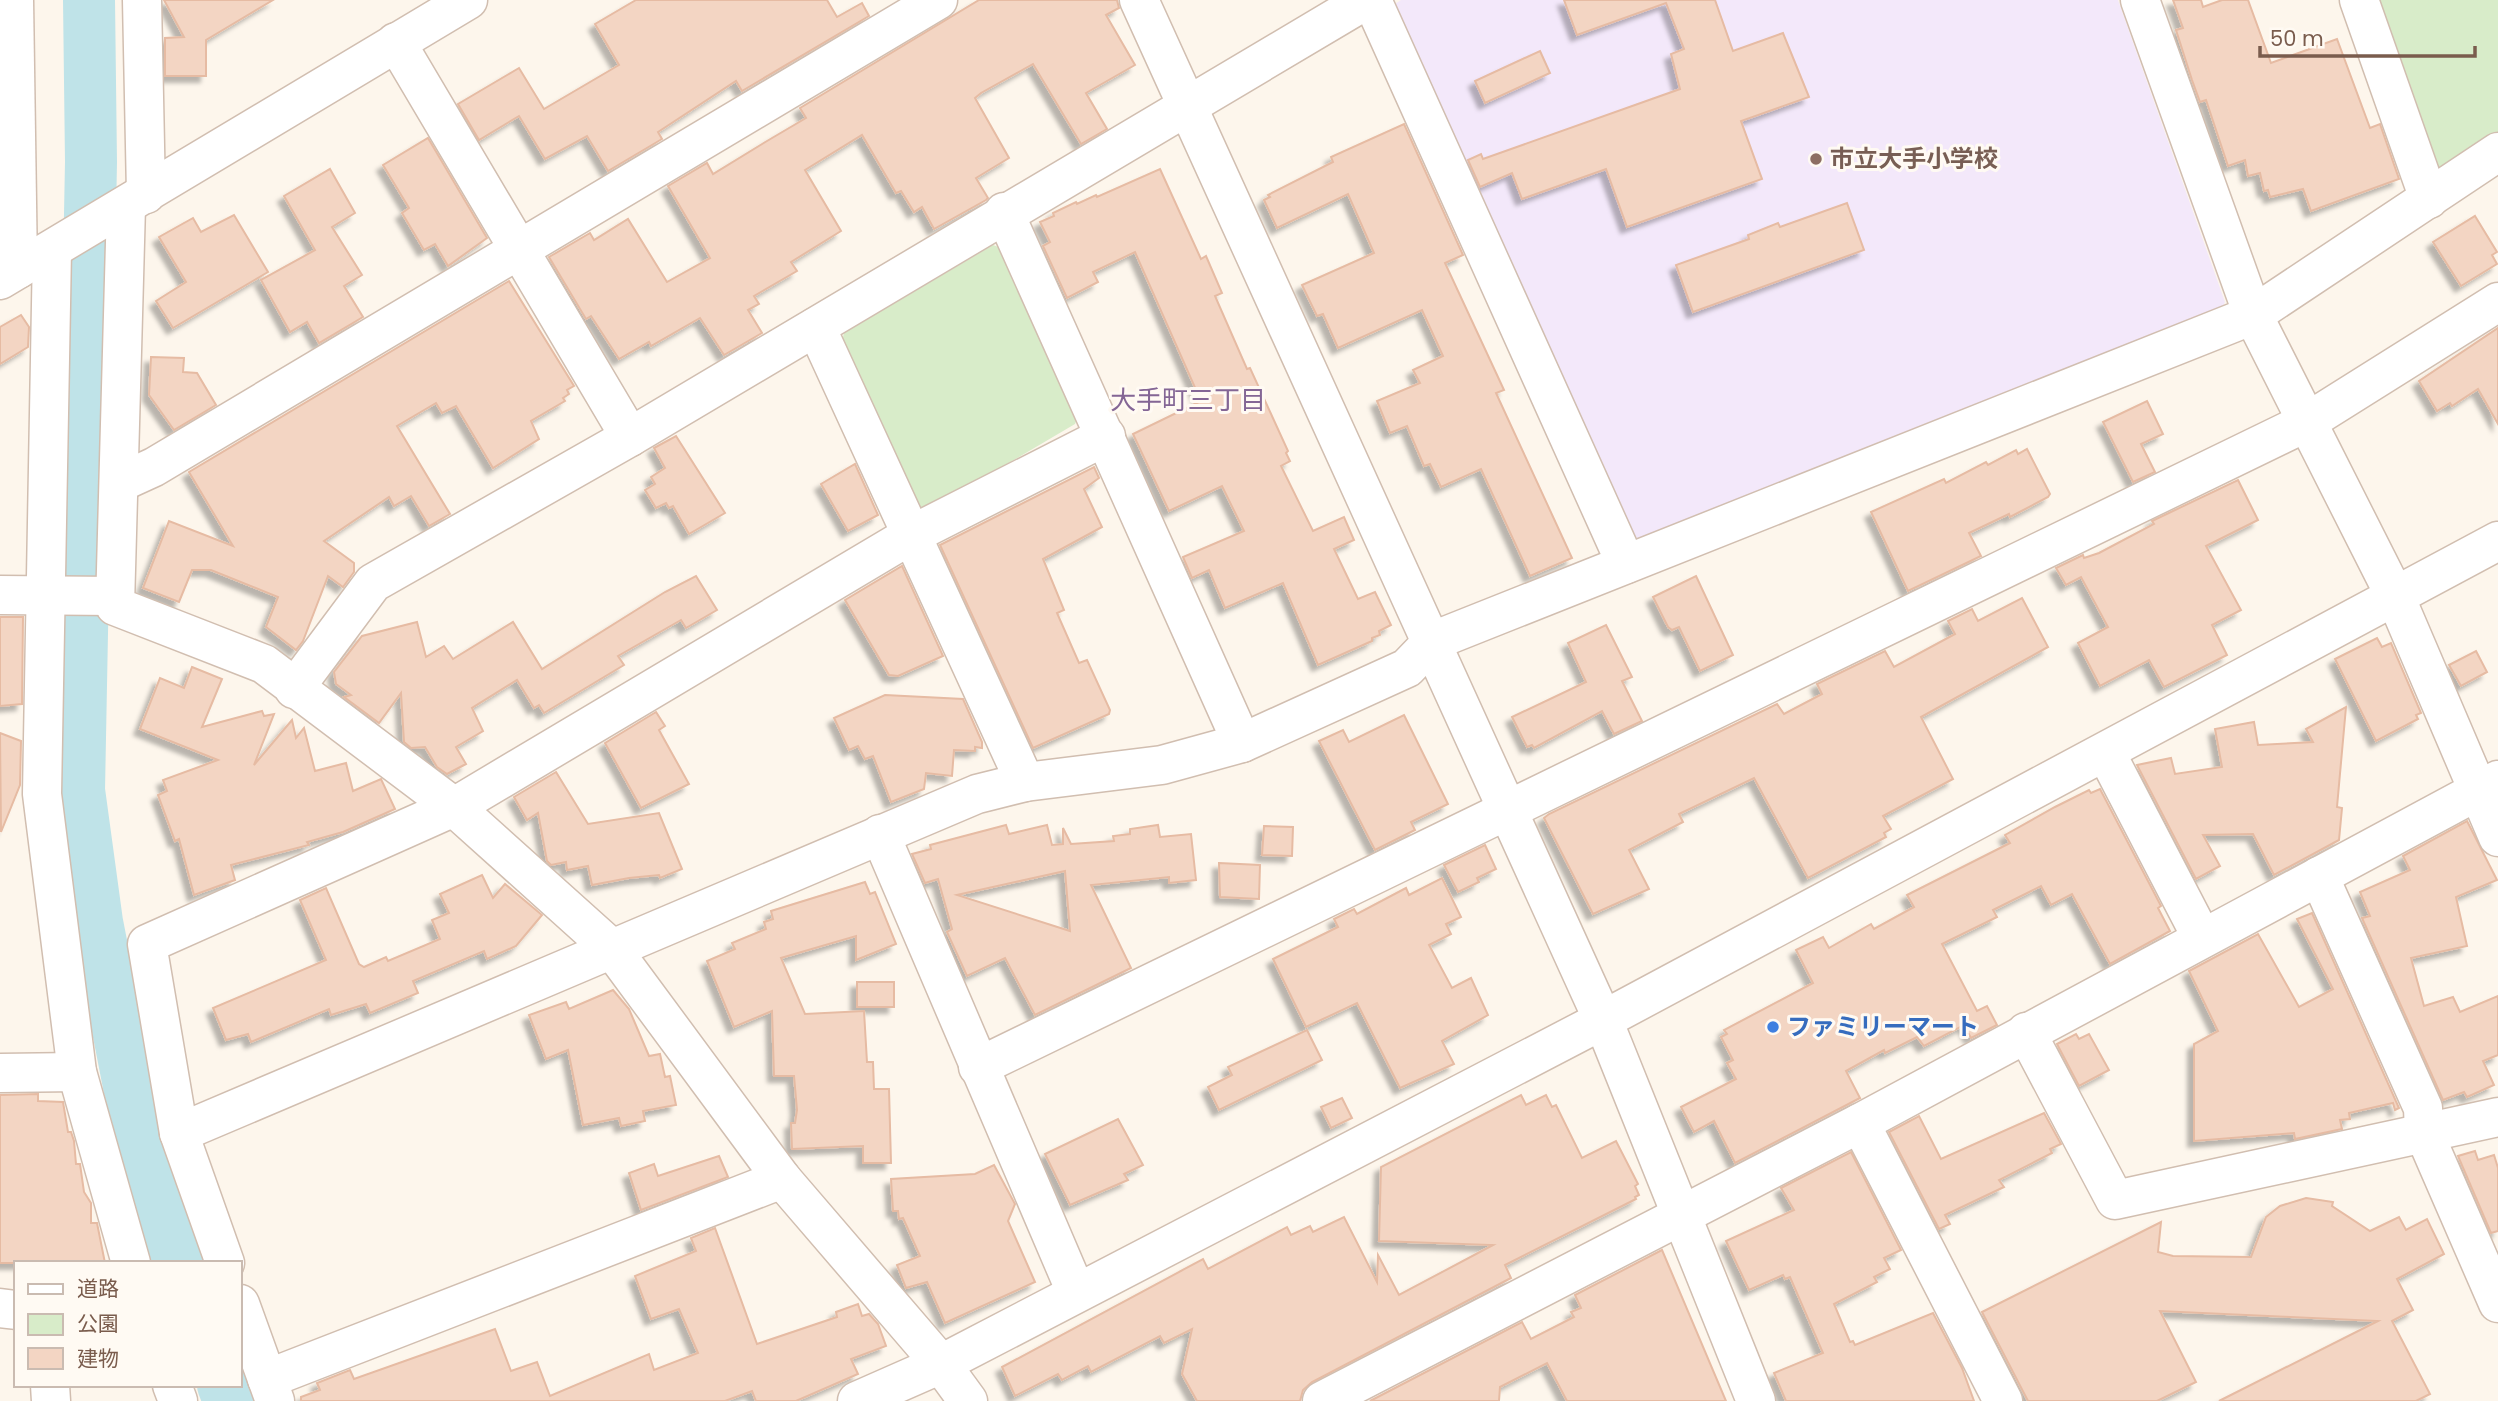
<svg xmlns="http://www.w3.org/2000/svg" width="2498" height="1401" viewBox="0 0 2498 1401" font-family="Poppins,'Noto Sans JP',sans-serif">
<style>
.education{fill:#f3e8fa}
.green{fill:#d8ecc9}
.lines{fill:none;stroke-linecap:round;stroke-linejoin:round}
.river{stroke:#bfe3e8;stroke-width:52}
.building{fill:#f3d5c3;stroke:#e6bba3;stroke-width:2;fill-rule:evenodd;filter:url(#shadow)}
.minor-casing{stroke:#d1beb0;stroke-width:41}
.minor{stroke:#fff;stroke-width:38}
.education-dot{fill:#8d6e63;stroke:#fffaf3;stroke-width:2.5}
.shop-dot{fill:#3f7fe0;stroke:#fffaf3;stroke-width:2.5}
.labels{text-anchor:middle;stroke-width:6;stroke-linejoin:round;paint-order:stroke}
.education-label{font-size:24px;font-weight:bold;fill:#785e54;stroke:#fffaf3;text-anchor:start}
.shop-label{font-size:24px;font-weight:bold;fill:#366cbe;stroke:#fffaf3;text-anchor:start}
.neighbourhood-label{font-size:26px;fill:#846695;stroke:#fffaf3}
</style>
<defs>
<filter id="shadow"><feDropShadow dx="-6" dy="6" stdDeviation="2" flood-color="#0004"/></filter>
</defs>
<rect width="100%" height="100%" fill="#fdf6ec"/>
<path class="education" d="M 1401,0 L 2118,0 L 2225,302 L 2220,313 L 1641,539 L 1625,534 L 1393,16 L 1395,4 Z"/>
<g class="green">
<path d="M 2370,0 L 2498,0 L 2498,136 L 2443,172 L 2430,170 Z"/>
<path d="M 993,245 L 1004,249 L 1080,412 L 1075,424 L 927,511 L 915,509 L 841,345 L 844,333 Z"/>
</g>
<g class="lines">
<g class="river">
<path d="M 89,0 L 91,162 L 79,790 L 97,922 L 146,1173 L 179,1263"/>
<path d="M 223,1385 L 229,1401"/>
</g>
</g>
<g class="building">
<path d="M 164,0 L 273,0 L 206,40 L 206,76 L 165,76 L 165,38 L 184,37 Z"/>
<path d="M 636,0 L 827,0 L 837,17 L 862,3 L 869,16 L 742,91 L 736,81 L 658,132 L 662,139 L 608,171 L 587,136 L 545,159 L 519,116 L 479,140 L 458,104 L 519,68 L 544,109 L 619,65 L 595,24 Z"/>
<path d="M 979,0 L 1117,0 L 1119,8 L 1106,15 L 1135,65 L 1086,93 L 1107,129 L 1081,144 L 1033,64 L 981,93 L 975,98 L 1009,158 L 976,178 L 988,198 L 986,200 L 934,229 L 922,207 L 914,212 L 901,191 L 896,193 L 862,135 L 805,170 L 841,231 L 791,262 L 797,271 L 754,296 L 759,304 L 748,310 L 762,333 L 724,355 L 700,318 L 651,346 L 649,342 L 619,359 L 591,316 L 586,319 L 549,257 L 590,233 L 594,240 L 628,219 L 667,282 L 710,258 L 668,186 L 707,163 L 713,174 L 767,141 L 806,118 L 800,108 Z"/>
<path d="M 1564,0 L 1715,0 L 1733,51 L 1783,33 L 1809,97 L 1741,121 L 1762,179 L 1627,227 L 1606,169 L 1522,199 L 1512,173 L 1480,187 L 1468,160 L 1481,154 L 1483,159 L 1680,89 L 1671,54 L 1684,49 L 1666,3 L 1577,35 Z"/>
<path d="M 2173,0 L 2201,0 L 2203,7 L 2222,0 L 2248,0 L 2271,63 L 2337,39 L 2370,128 L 2380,124 L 2399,179 L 2311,211 L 2303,189 L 2270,197 L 2268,190 L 2264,191 L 2260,173 L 2248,176 L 2245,160 L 2228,166 L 2206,100 L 2200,102 L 2192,80 L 2176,30 L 2183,28 Z"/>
<path d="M 1540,51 L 1550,73 L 1485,103 L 1475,81 Z"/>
<path d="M 1404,124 L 1463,255 L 1445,263 L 1504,390 L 1496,393 L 1572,558 L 1530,576 L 1481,469 L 1441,487 L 1430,464 L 1424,466 L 1407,426 L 1390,433 L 1377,401 L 1420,383 L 1413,370 L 1443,356 L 1422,310 L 1338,348 L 1323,314 L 1317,316 L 1302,285 L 1374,253 L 1348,194 L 1277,228 L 1264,200 L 1270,197 L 1268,195 L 1333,162 L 1331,157 Z"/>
<path d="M 428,138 L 487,238 L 448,266 L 435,244 L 424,250 L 402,213 L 409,208 L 383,165 Z"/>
<path d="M 330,169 L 355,213 L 332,227 L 362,275 L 344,286 L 363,317 L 319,343 L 307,322 L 290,332 L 261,280 L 315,250 L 284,196 Z"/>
<path d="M 1160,169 L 1201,259 L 1206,256 L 1222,293 L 1215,296 L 1247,369 L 1250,368 L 1288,451 L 1286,453 L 1290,461 L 1281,466 L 1313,531 L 1344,517 L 1354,540 L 1334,549 L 1358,599 L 1375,592 L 1391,625 L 1379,631 L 1380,635 L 1372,638 L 1372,641 L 1318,665 L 1283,583 L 1225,608 L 1209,570 L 1192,578 L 1183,557 L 1244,531 L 1222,486 L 1169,511 L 1133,434 L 1201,401 L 1135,252 L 1093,272 L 1098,282 L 1067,298 L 1043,246 L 1050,242 L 1040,222 L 1054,216 L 1053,213 L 1076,202 L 1077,204 L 1096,195 L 1097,197 Z"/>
<path d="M 1847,203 L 1864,250 L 1693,312 L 1676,265 L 1749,239 L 1748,235 L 1778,223 L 1780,227 Z"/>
<path d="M 234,215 L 268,272 L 173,328 L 156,301 L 186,282 L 159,237 L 193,218 L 201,232 Z"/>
<path d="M 2475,216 L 2497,252 L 2492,255 L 2497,264 L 2461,286 L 2433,242 Z"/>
<path d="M 509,281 L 574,386 L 567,390 L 569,394 L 563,398 L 565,401 L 531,421 L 539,439 L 493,468 L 456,406 L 442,413 L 436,403 L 397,426 L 450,514 L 429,526 L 411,496 L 394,506 L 389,497 L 324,541 L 354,563 L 354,572 L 343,587 L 328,576 L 303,641 L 296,650 L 266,627 L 278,597 L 211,570 L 192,570 L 179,602 L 143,588 L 169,521 L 233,546 L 189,472 Z"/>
<path d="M 21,315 L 29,327 L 28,347 L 0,364 L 0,327 Z"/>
<path d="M 2498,328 L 2498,424 L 2478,389 L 2452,406 L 2450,403 L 2437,411 L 2419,381 Z"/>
<path d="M 151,357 L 184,358 L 183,372 L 197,373 L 216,405 L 174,430 L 149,395 Z"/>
<path d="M 2147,401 L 2163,434 L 2141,444 L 2155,472 L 2133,482 L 2103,422 Z"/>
<path d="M 676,436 L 725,513 L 689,534 L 673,506 L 669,508 L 666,503 L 656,508 L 645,490 L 655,484 L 651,477 L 665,468 L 654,448 Z"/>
<path d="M 2027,449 L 2050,494 L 2048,497 L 2010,517 L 2009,514 L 1969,533 L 1981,556 L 1908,591 L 1871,512 L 1944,479 L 1946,483 L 1986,462 L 1988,465 L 2016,450 L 2018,454 Z"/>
<path d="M 855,464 L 878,515 L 848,531 L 821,484 Z"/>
<path d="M 1094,467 L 1099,478 L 1084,489 L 1102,527 L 1043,559 L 1064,610 L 1057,613 L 1079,663 L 1087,660 L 1110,710 L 1109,714 L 1033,748 L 940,545 Z"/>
<path d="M 2238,480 L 2258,520 L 2206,546 L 2241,610 L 2212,625 L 2227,655 L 2164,687 L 2149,660 L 2100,686 L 2078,643 L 2108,627 L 2081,577 L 2066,585 L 2056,568 L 2083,555 L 2084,558 L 2099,553 L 2154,524 L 2152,521 Z"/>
<path d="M 902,566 L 943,656 L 898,676 L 889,675 L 845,600 Z"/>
<path d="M 696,576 L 717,610 L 686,628 L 681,620 L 618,656 L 624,665 L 544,713 L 539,705 L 534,708 L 517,680 L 472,708 L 483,731 L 456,747 L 466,764 L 447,774 L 437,767 L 425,747 L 411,748 L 404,742 L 401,693 L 379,723 L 344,697 L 351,695 L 336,684 L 334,672 L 362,636 L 417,622 L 426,657 L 444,646 L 453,659 L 513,622 L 542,669 L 665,592 Z"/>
<path d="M 1696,576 L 1733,655 L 1700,671 L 1679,627 L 1672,630 L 1668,627 L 1653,597 Z"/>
<path d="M 2022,598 L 2048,647 L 1921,717 L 1953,779 L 1883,816 L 1891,829 L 1884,833 L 1886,837 L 1808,878 L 1754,778 L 1679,814 L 1683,822 L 1629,850 L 1649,889 L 1593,914 L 1544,818 L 1549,814 L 1777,704 L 1784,714 L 1822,694 L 1817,684 L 1885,651 L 1894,667 L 1955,634 L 1948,621 L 1972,609 L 1978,621 Z"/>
<path d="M 0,617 L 23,617 L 22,704 L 0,706 Z"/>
<path d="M 1606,625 L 1632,677 L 1622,681 L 1642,721 L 1614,734 L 1602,711 L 1534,748 L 1532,745 L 1527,747 L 1512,717 L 1586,682 L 1568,643 Z"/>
<path d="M 2377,638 L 2382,647 L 2391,643 L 2421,713 L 2416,715 L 2418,719 L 2376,741 L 2335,659 Z"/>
<path d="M 2476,651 L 2487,672 L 2461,686 L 2449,665 Z"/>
<path d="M 192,667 L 222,679 L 202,727 L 262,711 L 264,716 L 274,714 L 254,765 L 292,720 L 296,738 L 304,728 L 315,771 L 346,763 L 353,791 L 381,779 L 395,809 L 343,832 L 307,842 L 309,845 L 231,865 L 235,880 L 194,895 L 179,839 L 175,841 L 158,795 L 167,791 L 163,780 L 218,760 L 140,729 L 160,678 L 184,688 Z"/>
<path d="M 885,695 L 963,699 L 982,742 L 982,748 L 975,747 L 975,751 L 954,750 L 952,776 L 926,773 L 924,789 L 891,802 L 873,756 L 865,759 L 858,746 L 849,750 L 834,718 Z"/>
<path d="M 2346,707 L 2337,807 L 2342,808 L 2339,840 L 2274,875 L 2253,834 L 2203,835 L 2220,866 L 2196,879 L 2137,765 L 2171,758 L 2175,774 L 2222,767 L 2215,729 L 2254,722 L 2258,745 L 2313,742 L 2306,729 Z"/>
<path d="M 656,712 L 665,726 L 659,730 L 689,784 L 641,808 L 605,743 Z"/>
<path d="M 1404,715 L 1448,804 L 1411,822 L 1415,830 L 1375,850 L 1319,741 L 1343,730 L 1349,742 Z"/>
<path d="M 0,733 L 21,741 L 20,785 L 1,832 Z"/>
<path d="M 556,772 L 588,824 L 659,813 L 682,869 L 660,878 L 659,875 L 629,878 L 592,885 L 588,866 L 567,870 L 566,862 L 551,865 L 547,861 L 538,813 L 527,820 L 514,797 Z"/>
<path d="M 2100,789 L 2161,906 L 2158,908 L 2170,931 L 2110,964 L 2072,894 L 2051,905 L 2041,886 L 1993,910 L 1997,917 L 1942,944 L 1977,1011 L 1987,1006 L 1997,1025 L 1971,1038 L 1964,1025 L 1924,1046 L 1917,1037 L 1885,1053 L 1884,1050 L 1846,1071 L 1860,1098 L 1735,1163 L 1714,1121 L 1694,1132 L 1681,1107 L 1736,1079 L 1727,1063 L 1733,1060 L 1721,1037 L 1727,1034 L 1724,1030 L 1813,983 L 1796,950 L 1823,937 L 1829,948 L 1871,924 L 1874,929 L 1914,907 L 1907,895 L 2010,843 L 2005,835 L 2055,807 L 2089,790 L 2091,793 Z"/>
<path d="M 2467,821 L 2497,880 L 2456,897 L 2467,946 L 2411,958 L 2424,1006 L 2453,997 L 2460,1012 L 2498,996 L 2498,1055 L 2483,1061 L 2494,1085 L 2467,1097 L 2464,1092 L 2443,1100 L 2362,918 L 2370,916 L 2360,892 L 2410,870 L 2403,856 Z"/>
<path d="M 1006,825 L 1009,834 L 1047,825 L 1052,845 L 1063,844 L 1063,828 L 1071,844 L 1114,841 L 1113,836 L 1130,834 L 1130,829 L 1158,825 L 1160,837 L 1191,834 L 1196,880 L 1169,883 L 1169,877 L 1091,885 L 1131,968 L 1035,1015 L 1005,958 L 967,976 L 947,932 L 952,929 L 938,879 L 925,883 L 912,854 L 931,849 L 930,845 ZM 1065,871 L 1070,931 L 957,895 Z"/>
<path d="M 1264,826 L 1293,827 L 1292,856 L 1262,855 Z"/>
<path d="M 1485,845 L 1496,869 L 1477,878 L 1479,882 L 1458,892 L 1444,865 Z"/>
<path d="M 1219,863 L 1260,865 L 1259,899 L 1220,897 Z"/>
<path d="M 482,875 L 493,898 L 505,884 L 542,915 L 516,946 L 487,959 L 484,951 L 413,981 L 418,993 L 370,1013 L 366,1004 L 331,1015 L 329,1009 L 251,1042 L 248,1034 L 226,1040 L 213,1008 L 326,960 L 300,900 L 326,888 L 359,964 L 364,967 L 386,957 L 388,961 L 440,939 L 432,920 L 449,913 L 440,894 Z"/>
<path d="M 1442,878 L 1461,917 L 1446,924 L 1451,934 L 1429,945 L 1452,988 L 1471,978 L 1488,1015 L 1442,1041 L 1454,1064 L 1400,1088 L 1357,1003 L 1306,1027 L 1273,959 L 1338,927 L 1334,919 L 1354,909 L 1357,914 L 1406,888 L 1409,895 Z"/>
<path d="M 865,882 L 870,894 L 875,892 L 896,944 L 856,960 L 856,936 L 781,958 L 805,1014 L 864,1011 L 867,1062 L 873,1062 L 874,1089 L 889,1089 L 891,1163 L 863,1163 L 863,1146 L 792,1149 L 791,1123 L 795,1123 L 797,1110 L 794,1076 L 774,1076 L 772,1011 L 734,1027 L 707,961 L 735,949 L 732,943 L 766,929 L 764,922 L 773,919 L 771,911 Z"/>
<path d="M 2312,913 L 2399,1108 L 2395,1110 L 2393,1103 L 2349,1113 L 2350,1119 L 2340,1120 L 2342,1129 L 2295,1139 L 2294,1133 L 2194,1141 L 2194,1044 L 2218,1031 L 2189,971 L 2258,934 L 2299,1007 L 2333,989 L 2297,919 Z"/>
<rect x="857" y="982" width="37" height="25"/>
<path d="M 613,990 L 629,1009 L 649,1056 L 660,1054 L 665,1077 L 670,1076 L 676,1105 L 643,1111 L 645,1121 L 621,1126 L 619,1118 L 583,1125 L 568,1050 L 546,1059 L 529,1015 L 566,1002 L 569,1009 Z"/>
<path d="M 1307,1030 L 1322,1060 L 1219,1110 L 1208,1087 L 1232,1075 L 1228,1067 Z"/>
<path d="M 2076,1034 L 2079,1039 L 2089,1034 L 2109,1070 L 2079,1086 L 2057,1044 Z"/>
<path d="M 38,1094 L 38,1101 L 63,1102 L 68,1132 L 71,1132 L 74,1141 L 76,1164 L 80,1164 L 84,1192 L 91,1203 L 91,1223 L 97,1223 L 105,1263 L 0,1263 L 0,1095 Z"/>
<path d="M 1521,1095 L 1526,1105 L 1546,1095 L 1552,1107 L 1556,1105 L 1582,1158 L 1616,1141 L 1638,1184 L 1635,1186 L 1639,1195 L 1635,1197 L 1636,1199 L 1505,1265 L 1511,1278 L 1312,1382 L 1303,1390 L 1300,1401 L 1197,1401 L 1182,1374 L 1192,1329 L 1164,1343 L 1160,1336 L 1091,1372 L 1088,1366 L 1062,1380 L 1058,1374 L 1015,1396 L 1002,1367 L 1203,1259 L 1208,1269 L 1287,1227 L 1291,1235 L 1310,1226 L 1313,1232 L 1344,1217 L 1377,1282 L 1378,1255 L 1399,1295 L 1493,1245 L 1379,1241 L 1381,1167 Z"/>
<path d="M 1342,1098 L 1352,1118 L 1331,1128 L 1321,1107 Z"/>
<path d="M 2044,1113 L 2061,1144 L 2050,1149 L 2052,1153 L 1999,1180 L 2004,1187 L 1945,1215 L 1950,1224 L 1939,1229 L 1889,1132 L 1919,1116 L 1941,1159 Z"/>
<path d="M 1118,1119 L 1143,1165 L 1124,1174 L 1128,1180 L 1070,1205 L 1045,1154 Z"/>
<path d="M 2475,1151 L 2478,1160 L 2494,1155 L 2498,1168 L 2498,1231 L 2491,1233 L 2458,1156 Z"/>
<path d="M 1851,1152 L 1901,1250 L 1884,1258 L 1890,1269 L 1874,1277 L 1877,1282 L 1834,1304 L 1850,1342 L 1853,1341 L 1855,1345 L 1933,1313 L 1962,1368 L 1974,1401 L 1786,1401 L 1774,1373 L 1823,1353 L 1790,1277 L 1785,1279 L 1783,1275 L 1749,1290 L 1726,1241 L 1794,1210 L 1781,1188 Z"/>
<path d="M 719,1156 L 728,1177 L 641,1210 L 629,1173 L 654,1164 L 658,1176 Z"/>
<path d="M 994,1165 L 1015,1204 L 1008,1221 L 1035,1282 L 945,1323 L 927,1282 L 906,1288 L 897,1265 L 920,1256 L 903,1218 L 899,1219 L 898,1211 L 893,1211 L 891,1179 L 975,1174 Z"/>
<path d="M 2306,1198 L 2333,1202 L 2332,1206 L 2370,1231 L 2399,1217 L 2406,1230 L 2427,1219 L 2444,1254 L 2397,1279 L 2413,1310 L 2392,1321 L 2430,1394 L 2416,1401 L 2219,1401 L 2378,1321 L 2160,1311 L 2196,1382 L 2157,1401 L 2028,1401 L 1982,1312 L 2161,1222 L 2158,1252 L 2173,1256 L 2251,1257 L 2266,1217 L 2280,1206 Z"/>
<path d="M 715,1228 L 757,1344 L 837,1317 L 836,1312 L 858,1304 L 862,1316 L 869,1314 L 878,1324 L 886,1346 L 851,1359 L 858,1374 L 796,1401 L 756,1401 L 752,1391 L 725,1401 L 301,1401 L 301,1397 L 320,1390 L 317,1383 L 350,1370 L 354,1379 L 495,1329 L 511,1371 L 537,1362 L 550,1396 L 649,1354 L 654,1370 L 698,1353 L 679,1309 L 651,1319 L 635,1276 L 696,1251 L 691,1238 Z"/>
<path d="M 1662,1250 L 1726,1401 L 1567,1401 L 1547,1363 L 1500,1387 L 1499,1401 L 1370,1401 L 1522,1322 L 1531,1339 L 1574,1317 L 1571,1312 L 1581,1308 L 1575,1295 Z"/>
</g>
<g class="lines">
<g class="minor-casing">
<g id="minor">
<path d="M 14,0 L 18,269"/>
<path d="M 142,0 L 146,194"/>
<path d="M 1139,0 L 1603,1020 L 1756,1401"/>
<path d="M 1372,0 L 1626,564"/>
<path d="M 2140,0 L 2253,315 L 2395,596 L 2498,837"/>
<path d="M 2359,0 L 2429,199"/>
<path d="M 396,42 L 630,437"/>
<path d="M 126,206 L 115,606 L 264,664 L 454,807 L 612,949 L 782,1179 L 941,1364 L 968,1401"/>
<path d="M 1004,212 L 1242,743"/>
<path d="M 52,250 L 42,794 L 77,1072 L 131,1263"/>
<path d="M 0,280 L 468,0"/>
<path d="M 816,327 L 1025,782"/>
<path d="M 119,483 L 154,467 L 938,0"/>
<path d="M 0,595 L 115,596"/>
<path d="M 294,689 L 373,583 L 630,437 L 1366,0"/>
<path d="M 2106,753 L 2202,938"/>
<path d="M 880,834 L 1076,1292"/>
<path d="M 2319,876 L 2423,1108 L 2424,1133 L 2498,1303"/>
<path d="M 2026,1032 L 2115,1200 L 2498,1117"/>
<path d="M 978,1067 L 2307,422 L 2498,302"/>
<path d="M 0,1073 L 77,1072"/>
<path d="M 1860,1123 L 2003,1401"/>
<path d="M 179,1133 L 977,794 L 1025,782 L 1162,765 L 1242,743 L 1407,668 L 1433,641 L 2253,315 L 2498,152"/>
<path d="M 225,1263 L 179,1133 L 147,944 L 454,807 L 911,535 L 1106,436"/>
<path d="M 240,1304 L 275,1401"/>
<path d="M 0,1308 L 16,1310"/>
<path d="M 267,1379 L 782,1179"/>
<path d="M 50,1385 L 51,1401"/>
<path d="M 172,1385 L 178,1401"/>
<path d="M 857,1401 L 941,1364 L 1603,1020 L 2498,541"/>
<path d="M 1322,1401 L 1860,1123 L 2498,780"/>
</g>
</g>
<use href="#minor" class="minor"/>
</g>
<circle class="education-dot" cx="1816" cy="159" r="7"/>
<circle class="shop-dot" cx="1773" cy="1027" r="7"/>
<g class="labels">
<g class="education-label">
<text x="1830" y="167">市立大手小学校</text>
</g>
<g class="shop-label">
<text x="1787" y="1035">ファミリーマート</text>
</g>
<g class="neighbourhood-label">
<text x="1188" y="409">大手町三丁目</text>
</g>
</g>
<rect x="14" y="1261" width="228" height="126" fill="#fffaf3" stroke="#cabbb1" stroke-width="2"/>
<rect x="28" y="1284" width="35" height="10" fill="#ffffff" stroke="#cabbb1" stroke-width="2"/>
<text x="77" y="1296" font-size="21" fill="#7a5c4d">道路</text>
<rect x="28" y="1314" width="35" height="21" fill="#d8ecc9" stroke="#cabbb1" stroke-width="2"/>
<text x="77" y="1331" font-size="21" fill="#7a5c4d">公園</text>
<rect x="28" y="1348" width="35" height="21" fill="#f3d5c3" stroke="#cabbb1" stroke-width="2"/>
<text x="77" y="1366" font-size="21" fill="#7a5c4d">建物</text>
<path d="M2260 46v10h215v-10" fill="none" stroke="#7a5c4d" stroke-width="3.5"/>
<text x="2270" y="46" font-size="21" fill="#7a5c4d" stroke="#fffaf3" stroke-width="5" paint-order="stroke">50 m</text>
</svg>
